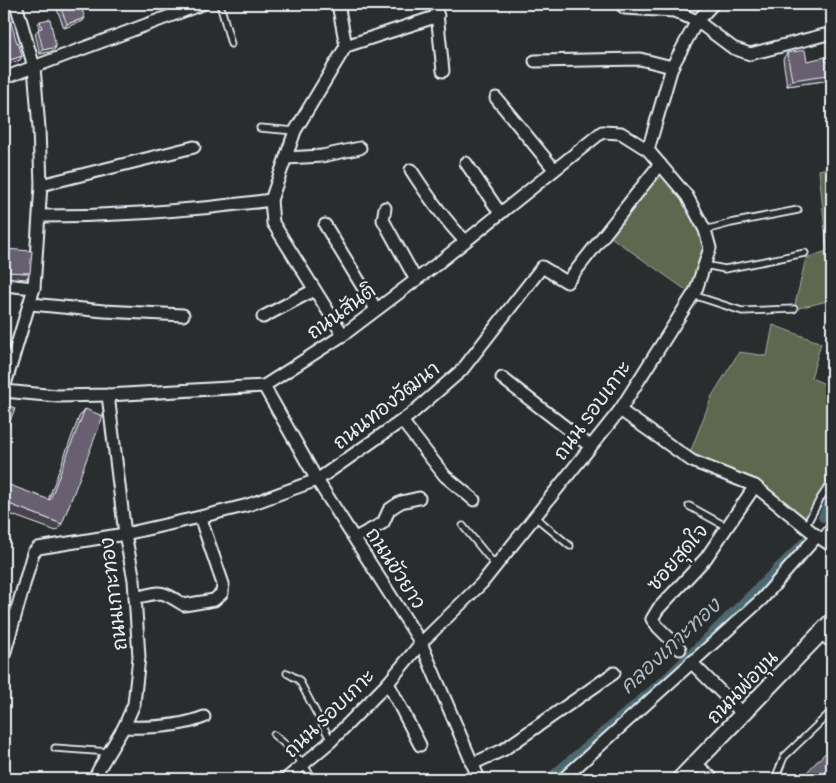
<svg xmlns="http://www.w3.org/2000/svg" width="836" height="783" viewBox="0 0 836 783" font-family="Caveat,'Playpen Sans Thai',sans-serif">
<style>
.green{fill:#5d684f;stroke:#a2aca4}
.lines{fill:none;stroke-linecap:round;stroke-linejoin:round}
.canal{stroke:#4b696e;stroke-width:10}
.lane-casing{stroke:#e8f1f8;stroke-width:9}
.street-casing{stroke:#e8f1f8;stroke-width:15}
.secondary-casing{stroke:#e8f1f8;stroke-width:19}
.lane{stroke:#2a2d2e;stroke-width:5.5}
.street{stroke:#2a2d2e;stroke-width:11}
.secondary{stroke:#2a2d2e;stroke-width:15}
.wall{fill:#595260;stroke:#e8f1f8}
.shaded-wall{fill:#48424e;stroke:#e8f1f8}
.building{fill:#675f70;stroke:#e8f1f8}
.labels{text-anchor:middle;stroke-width:5;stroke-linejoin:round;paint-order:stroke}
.street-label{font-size:20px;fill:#e8f1f8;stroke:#2a2d2e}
.water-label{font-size:21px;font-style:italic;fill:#a9bbc1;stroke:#2a2d2e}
</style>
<rect width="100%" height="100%" fill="#2a2d2e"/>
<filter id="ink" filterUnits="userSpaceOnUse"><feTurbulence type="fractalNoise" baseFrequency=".02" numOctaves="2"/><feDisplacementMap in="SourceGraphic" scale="10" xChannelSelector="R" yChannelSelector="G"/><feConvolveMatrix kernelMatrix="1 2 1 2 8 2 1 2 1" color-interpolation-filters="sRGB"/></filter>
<g filter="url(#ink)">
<g class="green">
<path d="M 660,164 L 687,196 L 710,248 L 693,295 L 605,233 Z"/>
<path d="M 832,167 L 832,300 L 794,309 L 806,258 L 827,251 L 819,170 Z"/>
<path d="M 773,325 L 821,343 L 811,378 L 832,387 L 832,482 L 805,525 L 756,485 L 688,458 L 712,396 L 739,352 L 767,356 Z"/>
</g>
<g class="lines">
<g class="canal">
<path d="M 823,517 L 832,498"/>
<path d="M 549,779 L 667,678 L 808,539"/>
</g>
<g class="lane-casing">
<g id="lane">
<path d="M 220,4 L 231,44"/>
<path d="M 260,128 L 295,131"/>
<path d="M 705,230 L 731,223 L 798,210"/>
<path d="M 704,265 L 725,269 L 805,253"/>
<path d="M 693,295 L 742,311 L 794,309"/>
<path d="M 689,506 L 727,527"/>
<path d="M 534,516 L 570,546"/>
<path d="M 463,526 L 495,565"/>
<path d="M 805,527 L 820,499 L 832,481"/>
<path d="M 821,538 L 832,523"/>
<path d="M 820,636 L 832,646"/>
<path d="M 287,673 L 299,680 L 331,741"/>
<path d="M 274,735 C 291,748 302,761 313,779"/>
<path d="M 55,748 L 109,752"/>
<path d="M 779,779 L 777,774 L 784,757 L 832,711"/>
</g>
</g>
<g class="street-casing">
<g id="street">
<path d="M 338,4 L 346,46 L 295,131 L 271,200 L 273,223 L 343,335"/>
<path d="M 436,4 L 443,71"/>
<path d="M 620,4 L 625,8 L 674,11 L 697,21 L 733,48 L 750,54 L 832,33"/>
<path d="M 346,46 L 438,16"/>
<path d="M 535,61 L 640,59 L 672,67"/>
<path d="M 4,78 L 202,4"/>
<path d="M 496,98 L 554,169"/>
<path d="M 286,158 L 322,156 L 360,148"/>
<path d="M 466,163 L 500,213"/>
<path d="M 411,170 C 427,195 444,219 465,241"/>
<path d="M 41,185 L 194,147"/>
<path d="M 385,208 L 383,220 L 416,280"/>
<path d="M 40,216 C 119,216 192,211 271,200"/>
<path d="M 325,225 L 376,309"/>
<path d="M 4,285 L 34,288"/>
<path d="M 31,304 L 104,311 L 183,315"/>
<path d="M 263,317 L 314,290"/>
<path d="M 502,378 L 590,446"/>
<path d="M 264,386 L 317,480 L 421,643 L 479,779"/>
<path d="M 4,388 L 34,288 L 41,185 L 39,128 L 34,67 L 16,4"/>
<path d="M 4,391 L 57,396 L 108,395 L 264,386 L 343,335 L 437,264 L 602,132 L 621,133 L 648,150"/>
<path d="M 620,410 L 692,461 L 755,486 L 817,536 L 832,546"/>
<path d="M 402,421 L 445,476 L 474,500"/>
<path d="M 355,538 L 383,523 L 389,510 L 393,507 L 401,502 L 419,498"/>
<path d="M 135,598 C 163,591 160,590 184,605 L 214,600 L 222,593 L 223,584 L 200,517"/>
<path d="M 680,649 L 658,627 L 652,619 L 658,609 L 706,558 L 755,486"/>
<path d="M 4,655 L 33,553 L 38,548 L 125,534 L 200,517 L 248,505 L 317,480 L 410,415 L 462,370 L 542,267 L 567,282 L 660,164"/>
<path d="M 691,662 L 743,714"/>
<path d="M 388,683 L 420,745"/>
<path d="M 124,727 C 151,728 179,727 204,717"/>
<path d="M 472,764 L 503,750 L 614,673"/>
<path d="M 696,764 L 713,779"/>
<path d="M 94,779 L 100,767 L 124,727 L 134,704 L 139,657 L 134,580 L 125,534 L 108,395"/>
<path d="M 286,779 L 331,741 L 388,683 L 421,643 L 482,583 L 620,410 L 696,290 L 710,248 L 705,230 L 687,196 L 648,150 L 672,67 L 697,21 L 713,4"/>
<path d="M 563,779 L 762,599 L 817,536"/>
</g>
</g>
<g class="secondary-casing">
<path id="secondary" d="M 680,779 L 832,621"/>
</g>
<use href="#lane" class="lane"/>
<use href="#street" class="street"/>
<use href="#secondary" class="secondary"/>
</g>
<g class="wall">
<path d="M 55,4 L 80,4 L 83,21 L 64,28 Z"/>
<path d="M 4,9 L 22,56 L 20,60 L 8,64 L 4,51 Z"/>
<path d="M 40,21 L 56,47 L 53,51 L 40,54 L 35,33 L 39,29 L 38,24 Z"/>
<path d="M 787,53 L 807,61 L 828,76 L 824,81 L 787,86 L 783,59 Z"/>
<path d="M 85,409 L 56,531 L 48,500 L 79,417 Z"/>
</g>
<g class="shaded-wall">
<path d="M 85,18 L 83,21 L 64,28 L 67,24 Z"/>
<path d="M 56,47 L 53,51 L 40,54 L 43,50 Z"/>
<path d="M 22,56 L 20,60 L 8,64 L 10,60 Z"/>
<path d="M 832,69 L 832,74 L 828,76 L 824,81 L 787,86 L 792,80 Z"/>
<path d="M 4,272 L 30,273 L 26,279 L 4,277 Z"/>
<path d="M 4,502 L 62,524 L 56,531 L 4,512 Z"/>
</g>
<g class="building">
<path d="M 59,4 L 80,4 L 85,18 L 67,24 Z"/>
<path d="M 7,8 L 17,43 L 18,42 L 22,56 L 10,60 L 4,39 L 4,9 Z"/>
<path d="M 50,19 L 56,47 L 43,50 L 38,29 L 42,28 L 40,21 Z"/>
<path d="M 805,50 L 807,61 L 825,57 L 826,62 L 832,60 L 832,69 L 828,70 L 828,75 L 792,80 L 787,53 Z"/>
<path d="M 4,249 L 32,251 L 30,273 L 4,272 Z"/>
<path d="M 4,404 L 15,408 L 4,437 Z"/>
<path d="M 85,409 L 103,416 L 62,524 L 4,502 L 4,483 L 50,500 Z"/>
<path d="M 832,746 L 832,779 L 803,779 L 801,778 Z"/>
</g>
</g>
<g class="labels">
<g class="street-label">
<text transform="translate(341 311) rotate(-36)" y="7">ถนนสันติ</text>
<text transform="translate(386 405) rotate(-38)" y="7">ถนนทองวัฒนา</text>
<text transform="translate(592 410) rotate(-54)" y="7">ถนน รอบเกาะ</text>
<text transform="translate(677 557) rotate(-49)" y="7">ซอยสุดใจ</text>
<text transform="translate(396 568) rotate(57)" y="7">ถนนขัวยาว</text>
<text transform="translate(113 594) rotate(-97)" y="7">ถนนเกาะทอง</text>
<text transform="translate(742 687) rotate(-46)" y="7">ถนนพ่อขุน</text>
<text transform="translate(329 713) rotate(-44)" y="7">ถนน รอบเกาะ</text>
</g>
<g class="water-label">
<text transform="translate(670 646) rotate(-43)" y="7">คลองเกาะทอง</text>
</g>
</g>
<rect width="836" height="783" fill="none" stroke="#2a2d2e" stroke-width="20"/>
<rect x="10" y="10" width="816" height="763" fill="none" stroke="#e8f1f8" stroke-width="2" filter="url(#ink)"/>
</svg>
